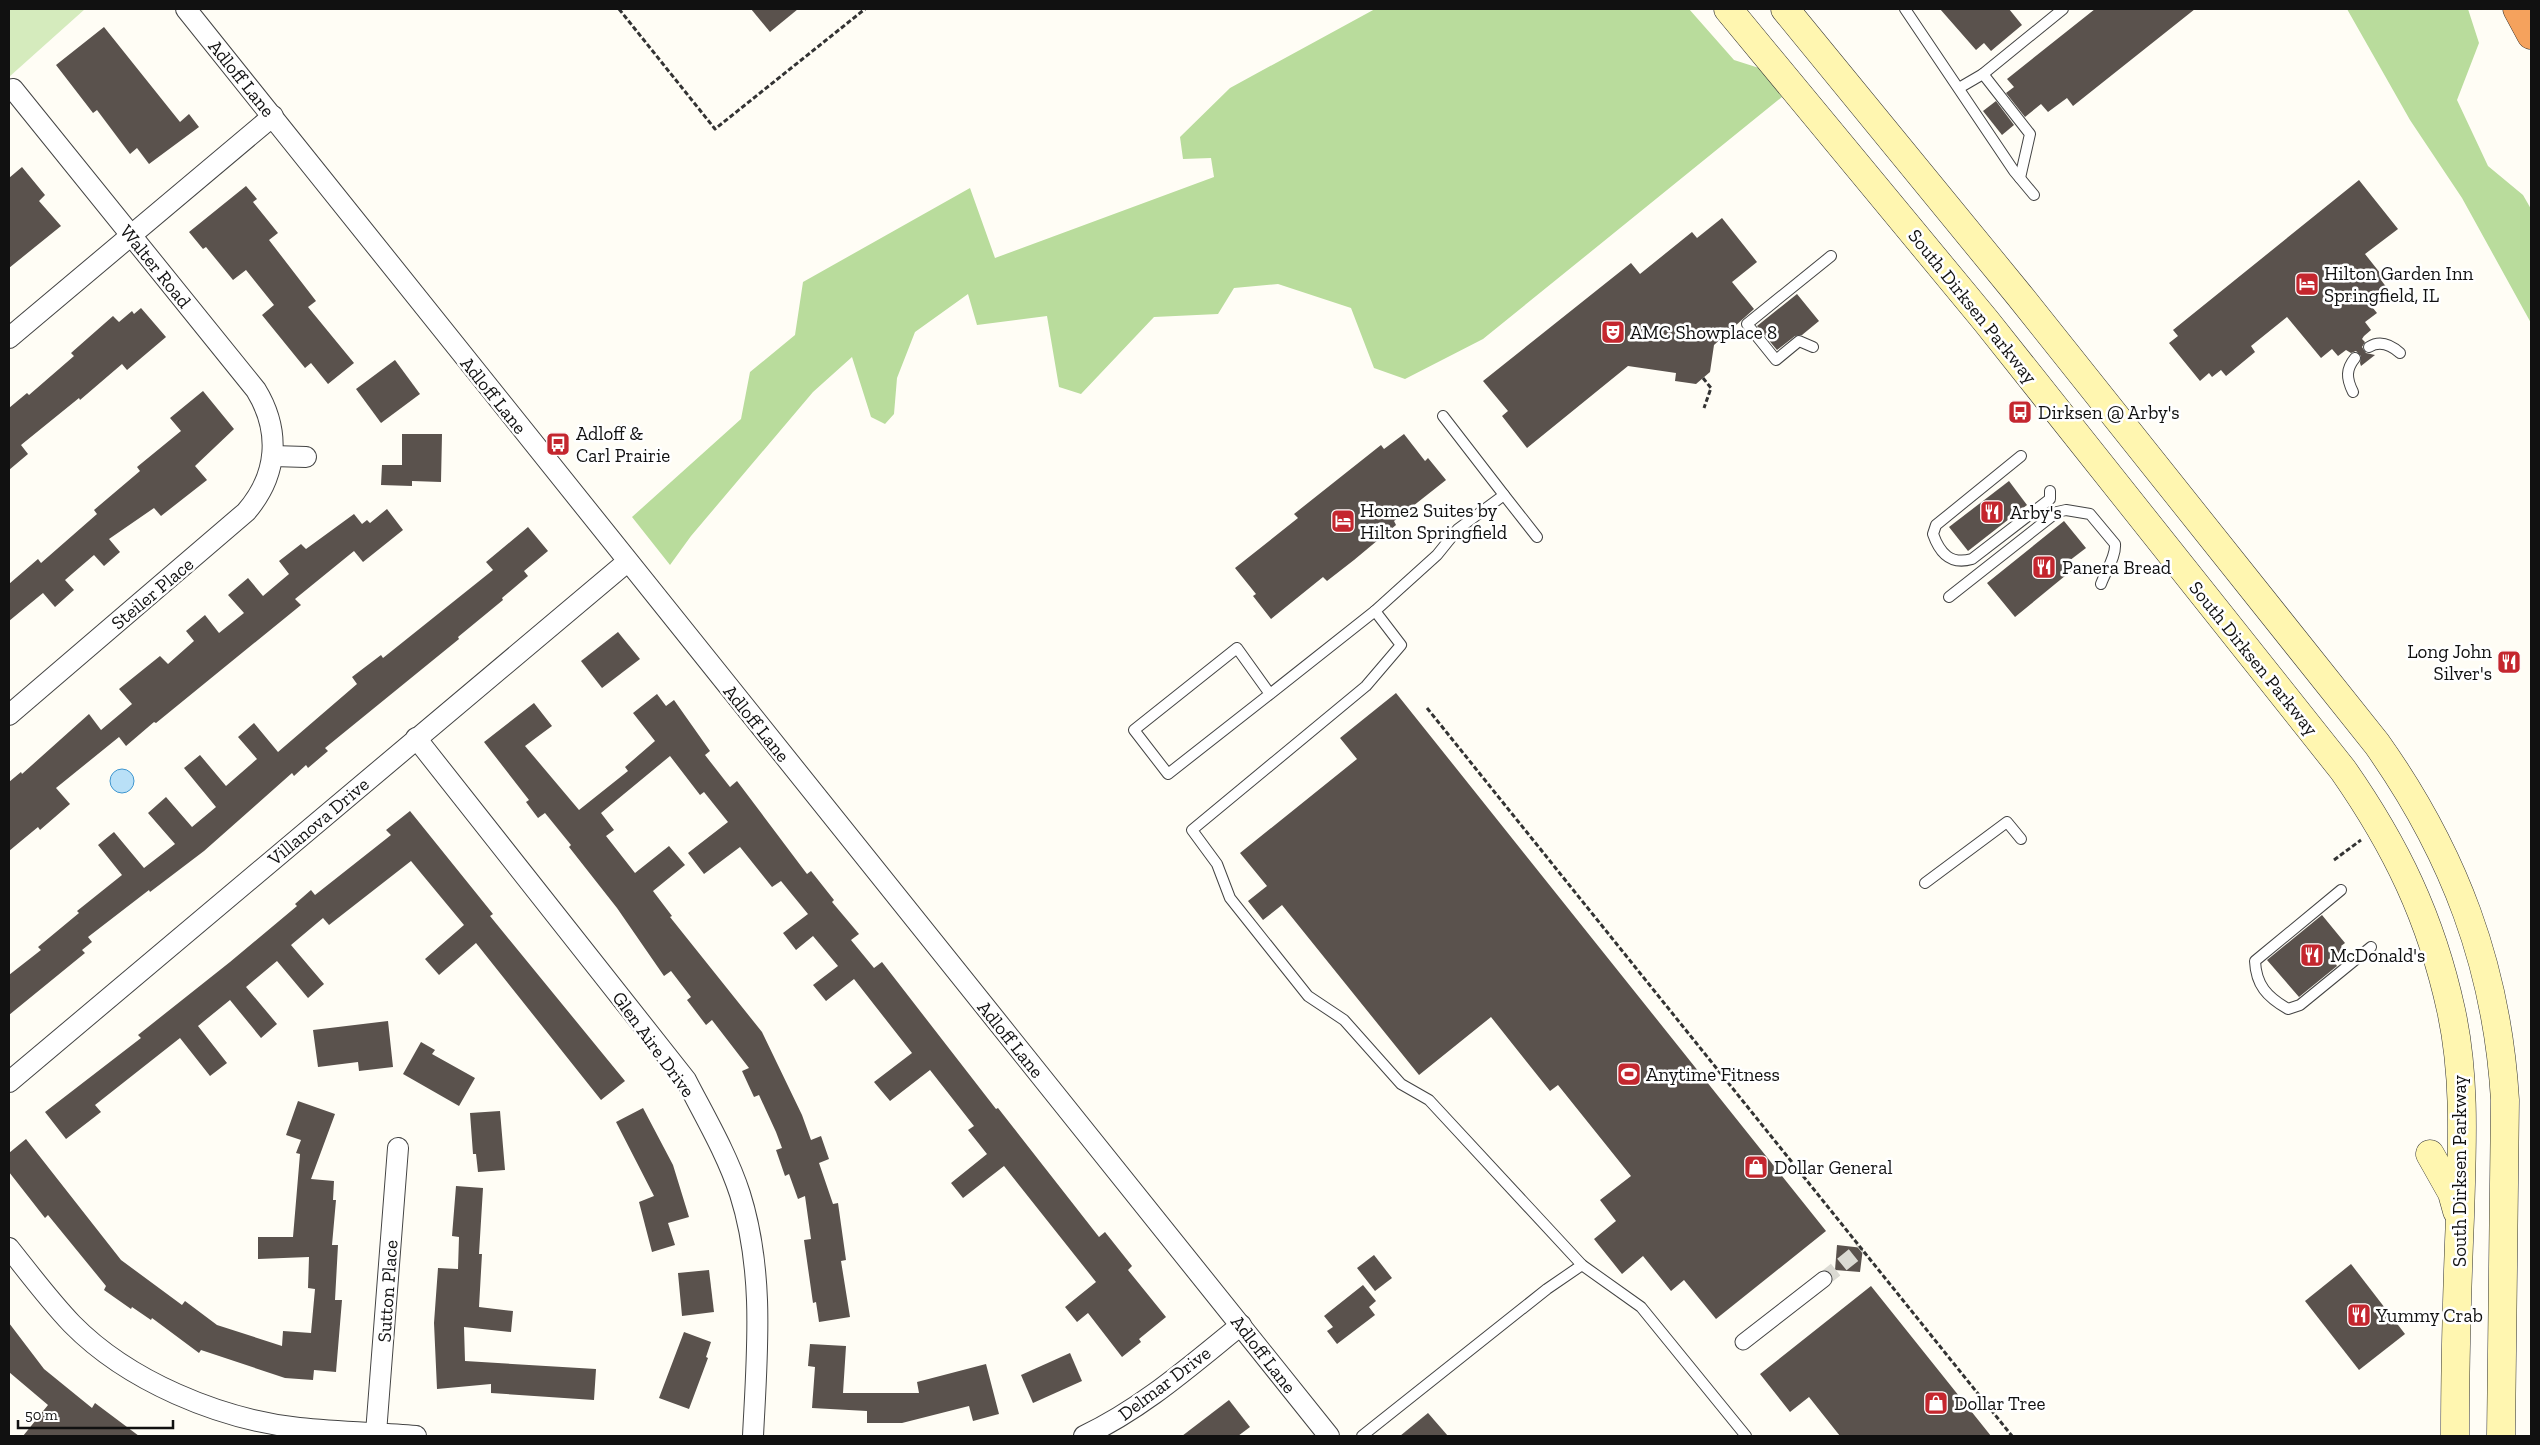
<svg xmlns="http://www.w3.org/2000/svg" width="2540" height="1445" viewBox="0 0 2540 1445" font-family="'Zilla Slab',serif">
<style>
.green{fill:#d5ebbd}
.forest{fill:#b9dc9c}
.water{fill:#b9e0f7;stroke:#3f96cf}
.building{fill:#5a524d}
.lines{fill:none;stroke-linecap:round;stroke-linejoin:round}
.pedestrian-tunnel{stroke:#dbdad3;stroke-width:15;stroke-dasharray:15 8;stroke-linecap:butt}
.service-casing{stroke:#444;stroke-width:12}
.pedestrian-casing{stroke:#444;stroke-width:17}
.minor-casing{stroke:#444;stroke-width:22}
.secondary-casing{stroke:#333;stroke-width:29}
.motorway-casing{stroke:#222;stroke-width:29}
.path{stroke:#333;stroke-width:3;stroke-dasharray:5 2.5;stroke-linecap:butt}
.service{stroke:#fff;stroke-width:10}
.pedestrian{stroke:#fff;stroke-width:15}
.minor{stroke:#fff;stroke-width:20}
.secondary{stroke:#fff6b0;stroke-width:28}
.motorway{stroke:#f5a25d;stroke-width:28}
.labels{text-anchor:middle;stroke-width:5;stroke-linejoin:round;paint-order:stroke}
.street-label{font-size:19px;fill:#111;stroke:#fff}
.poi-label{font-size:19px;fill:#111;stroke:#fff;text-anchor:start}
</style>
<rect width="100%" height="100%" fill="#fffdf5"/>
<path class="green" d="M 9,9 L 85,9 L 9,77 Z"/>
<g class="forest">
<path d="M 1375,9 L 1689,9 L 1734,60 L 1759,68 L 1782,97 L 1483,339 L 1405,379 L 1374,368 L 1351,308 L 1278,284 L 1234,288 L 1218,314 L 1154,317 L 1081,394 L 1059,387 L 1047,316 L 977,325 L 968,294 L 915,332 L 897,378 L 894,414 L 885,424 L 871,417 L 852,357 L 813,392 L 691,536 L 670,565 L 632,517 L 741,419 L 750,372 L 795,335 L 803,282 L 970,188 L 995,258 L 1214,177 L 1211,158 L 1183,159 L 1180,137 L 1230,88 Z"/>
<path d="M 2347,9 L 2468,9 L 2479,43 L 2457,100 L 2488,166 L 2523,195 L 2531,209 L 2531,323 L 2462,198 L 2410,120 Z"/>
</g>
<circle class="water" cx="122" cy="781" r="12"/>
<g class="building">
<path d="M 751,9 L 798,9 L 770,32 Z"/>
<path d="M 1940,9 L 2009,9 L 2022,25 L 1991,51 L 1984,43 L 1976,50 Z"/>
<path d="M 2095,9 L 2195,9 L 2073,106 L 2067,98 L 2048,112 L 2041,104 L 2025,117 L 2006,93 L 2014,87 L 2007,79 Z"/>
<path d="M 104,27 L 180,122 L 189,114 L 199,127 L 149,164 L 137,148 L 130,154 L 97,110 L 93,113 L 56,65 Z"/>
<path d="M 1996,101 L 2014,125 L 2002,135 L 1983,111 Z"/>
<path d="M 22,167 L 45,195 L 39,201 L 61,226 L 9,268 L 9,178 Z"/>
<path d="M 2359,180 L 2398,229 L 2365,254 L 2384,278 L 2381,280 L 2387,288 L 2368,302 L 2377,313 L 2365,322 L 2371,330 L 2364,336 L 2362,339 L 2365,342 L 2362,347 L 2366,353 L 2375,355 L 2361,366 L 2360,363 L 2361,356 L 2356,351 L 2351,353 L 2346,350 L 2338,356 L 2332,349 L 2321,358 L 2287,317 L 2251,346 L 2255,352 L 2226,376 L 2221,370 L 2212,377 L 2209,373 L 2200,381 L 2169,343 L 2178,336 L 2173,330 Z"/>
<path d="M 246,186 L 257,199 L 253,202 L 278,233 L 269,240 L 316,301 L 308,307 L 354,363 L 328,384 L 311,363 L 305,368 L 262,315 L 274,305 L 246,270 L 233,280 L 206,247 L 203,249 L 189,232 Z"/>
<path d="M 1722,218 L 1757,262 L 1732,282 L 1754,309 L 1714,345 L 1710,372 L 1696,384 L 1675,381 L 1676,373 L 1628,366 L 1527,448 L 1502,416 L 1508,411 L 1483,381 L 1631,263 L 1640,274 L 1692,232 L 1697,238 Z"/>
<path d="M 1797,294 L 1819,321 L 1802,335 L 1795,336 L 1777,350 L 1757,326 Z"/>
<path d="M 141,308 L 166,337 L 127,370 L 122,364 L 80,400 L 79,398 L 21,445 L 28,454 L 9,470 L 9,408 L 27,393 L 29,395 L 74,356 L 71,353 L 113,316 L 119,322 L 132,311 L 134,314 Z"/>
<path d="M 395,360 L 420,394 L 381,423 L 356,389 Z"/>
<path d="M 203,391 L 234,429 L 195,466 L 207,480 L 161,516 L 154,508 L 109,539 L 120,552 L 104,566 L 94,555 L 65,580 L 74,590 L 55,607 L 43,593 L 9,621 L 9,584 L 38,559 L 41,563 L 97,514 L 94,510 L 140,471 L 137,467 L 181,431 L 170,418 Z"/>
<path d="M 402,434 L 442,434 L 441,482 L 412,481 L 412,486 L 381,485 L 382,465 L 402,465 Z"/>
<path d="M 1404,434 L 1425,461 L 1428,458 L 1446,480 L 1394,521 L 1396,525 L 1354,560 L 1327,581 L 1323,577 L 1271,619 L 1253,596 L 1256,594 L 1235,568 L 1298,518 L 1294,514 L 1381,445 L 1384,449 Z"/>
<path d="M 2009,481 L 2027,505 L 1968,551 L 1949,527 Z"/>
<path d="M 387,509 L 403,530 L 363,562 L 354,551 L 295,599 L 301,605 L 156,723 L 154,722 L 126,746 L 119,737 L 56,788 L 70,804 L 40,830 L 38,827 L 9,851 L 9,782 L 21,772 L 22,774 L 89,714 L 101,730 L 132,704 L 119,689 L 160,656 L 168,664 L 194,641 L 186,631 L 205,615 L 219,633 L 244,613 L 228,595 L 248,578 L 263,596 L 289,574 L 279,561 L 301,544 L 306,549 L 354,514 L 362,524 L 367,520 L 370,523 Z"/>
<path d="M 2064,521 L 2086,548 L 2065,564 L 2071,571 L 2015,617 L 1987,583 Z"/>
<path d="M 528,527 L 548,551 L 524,571 L 528,576 L 502,598 L 503,600 L 458,637 L 459,639 L 325,748 L 328,751 L 308,768 L 306,765 L 294,776 L 292,773 L 204,851 L 150,892 L 149,890 L 88,937 L 92,942 L 82,950 L 85,953 L 9,1015 L 9,975 L 41,950 L 38,947 L 79,913 L 77,911 L 122,875 L 98,845 L 114,832 L 144,868 L 175,844 L 148,813 L 166,797 L 192,827 L 216,807 L 184,768 L 200,755 L 226,786 L 257,759 L 238,737 L 254,723 L 278,752 L 357,684 L 352,677 L 381,655 L 383,658 L 493,570 L 486,562 Z"/>
<path d="M 618,632 L 640,659 L 602,688 L 581,661 Z"/>
<path d="M 1396,693 L 1826,1231 L 1716,1319 L 1684,1280 L 1671,1291 L 1643,1256 L 1622,1274 L 1594,1239 L 1616,1221 L 1600,1200 L 1631,1176 L 1558,1085 L 1550,1091 L 1491,1017 L 1419,1075 L 1282,905 L 1263,920 L 1248,901 L 1267,886 L 1240,853 L 1357,759 L 1340,738 Z"/>
<path d="M 657,694 L 666,706 L 674,700 L 710,751 L 705,755 L 730,787 L 737,781 L 807,874 L 811,871 L 834,900 L 832,902 L 859,934 L 851,940 L 874,968 L 882,962 L 996,1109 L 998,1108 L 1099,1237 L 1105,1232 L 1132,1266 L 1128,1270 L 1166,1317 L 1139,1339 L 1141,1342 L 1122,1357 L 1088,1313 L 1077,1322 L 1065,1307 L 1096,1282 L 1004,1166 L 963,1198 L 951,1183 L 987,1154 L 968,1130 L 974,1126 L 930,1070 L 890,1101 L 874,1082 L 912,1053 L 854,979 L 826,1001 L 813,985 L 838,966 L 813,936 L 796,950 L 783,933 L 808,914 L 781,881 L 772,887 L 740,847 L 704,874 L 688,853 L 728,822 L 704,792 L 700,795 L 670,756 L 601,813 L 614,830 L 606,836 L 635,873 L 669,846 L 685,865 L 653,891 L 672,916 L 670,917 L 762,1032 L 802,1115 L 811,1140 L 821,1136 L 829,1159 L 819,1163 L 833,1204 L 838,1203 L 846,1260 L 841,1261 L 850,1317 L 819,1322 L 816,1302 L 813,1303 L 804,1240 L 811,1239 L 805,1196 L 798,1199 L 789,1174 L 785,1176 L 776,1150 L 782,1148 L 776,1132 L 759,1095 L 754,1097 L 742,1071 L 749,1068 L 712,1020 L 706,1025 L 687,1000 L 691,997 L 671,971 L 664,976 L 617,908 L 569,847 L 571,845 L 545,813 L 538,818 L 526,802 L 529,800 L 484,742 L 534,703 L 552,726 L 525,746 L 579,810 L 628,771 L 625,767 L 655,741 L 633,713 Z"/>
<path d="M 410,811 L 493,914 L 490,916 L 625,1081 L 601,1100 L 476,943 L 439,975 L 425,959 L 464,925 L 411,861 L 329,925 L 323,918 L 291,945 L 324,984 L 308,998 L 277,961 L 246,987 L 277,1024 L 261,1038 L 230,1000 L 198,1026 L 227,1063 L 210,1076 L 180,1038 L 95,1105 L 101,1112 L 66,1139 L 45,1112 L 141,1038 L 138,1035 L 230,962 L 297,906 L 295,904 L 311,890 L 315,895 L 391,835 L 386,830 Z"/>
<path d="M 2322,915 L 2345,943 L 2341,946 L 2345,951 L 2334,961 L 2337,966 L 2299,997 L 2267,960 Z"/>
<path d="M 388,1021 L 393,1067 L 359,1071 L 358,1062 L 318,1067 L 313,1030 Z"/>
<path d="M 421,1042 L 435,1050 L 432,1054 L 475,1078 L 459,1106 L 403,1074 Z"/>
<path d="M 298,1101 L 335,1114 L 311,1179 L 334,1181 L 333,1200 L 336,1200 L 332,1245 L 338,1245 L 335,1300 L 342,1300 L 336,1372 L 314,1370 L 313,1380 L 285,1378 L 201,1350 L 199,1353 L 152,1318 L 151,1320 L 132,1307 L 131,1309 L 104,1290 L 106,1286 L 48,1215 L 45,1218 L 9,1172 L 9,1153 L 26,1139 L 121,1260 L 182,1305 L 185,1301 L 217,1325 L 282,1346 L 283,1331 L 311,1333 L 315,1289 L 308,1288 L 309,1257 L 258,1259 L 258,1237 L 293,1237 L 300,1154 L 296,1153 L 301,1140 L 286,1135 Z"/>
<path d="M 643,1108 L 673,1165 L 689,1217 L 668,1223 L 675,1245 L 652,1252 L 639,1202 L 654,1196 L 616,1122 Z"/>
<path d="M 500,1111 L 505,1170 L 478,1172 L 476,1154 L 473,1154 L 470,1113 Z"/>
<path d="M 456,1186 L 483,1188 L 479,1254 L 482,1254 L 479,1307 L 513,1311 L 511,1332 L 464,1327 L 465,1361 L 596,1369 L 594,1400 L 491,1393 L 491,1384 L 437,1389 L 434,1323 L 438,1268 L 458,1269 L 459,1237 L 452,1236 Z"/>
<path d="M 1837,1245 L 1863,1248 L 1860,1272 L 1835,1270 Z"/>
<path d="M 1374,1255 L 1392,1278 L 1375,1291 L 1357,1268 Z"/>
<path d="M 2351,1264 L 2405,1334 L 2359,1370 L 2305,1301 Z"/>
<path d="M 709,1270 L 714,1312 L 682,1316 L 678,1273 Z"/>
<path d="M 1363,1285 L 1376,1301 L 1369,1307 L 1375,1315 L 1337,1344 L 1327,1331 L 1333,1327 L 1324,1316 Z"/>
<path d="M 1871,1286 L 1991,1436 L 1840,1436 L 1809,1397 L 1790,1412 L 1760,1374 Z"/>
<path d="M 9,1323 L 44,1369 L 92,1408 L 95,1403 L 139,1436 L 23,1436 L 48,1405 L 9,1372 Z"/>
<path d="M 684,1332 L 711,1342 L 706,1357 L 708,1358 L 689,1409 L 659,1398 Z"/>
<path d="M 810,1344 L 846,1346 L 843,1393 L 919,1393 L 917,1382 L 986,1364 L 999,1414 L 973,1421 L 969,1406 L 902,1423 L 867,1423 L 867,1411 L 812,1408 L 815,1367 L 808,1366 Z"/>
<path d="M 1070,1353 L 1082,1381 L 1033,1403 L 1021,1375 Z"/>
<path d="M 1229,1400 L 1250,1427 L 1238,1436 L 1182,1436 Z"/>
<path d="M 1428,1413 L 1448,1436 L 1400,1436 Z"/>
</g>
<g class="lines">
<path class="pedestrian-tunnel" d="M 1824,1279 L 1861,1249"/>
<g class="service-casing">
<g id="service">
<path d="M 1905,9 L 2014,171 L 2034,195"/>
<path d="M 1983,74 L 2063,9"/>
<path d="M 1959,88 L 1983,74 L 2030,134 L 2020,178"/>
<path d="M 1813,347 L 1799,341 L 1776,360 L 1747,324 L 1831,256"/>
<path d="M 2369,347 C 2380,340 2391,345 2400,353"/>
<path d="M 2353,392 C 2346,378 2346,369 2355,358"/>
<path d="M 1443,416 L 1504,495 L 1458,529 L 1437,555 L 1375,611 L 1401,645 L 1366,686 L 1192,830 L 1217,864 L 1230,898 L 1308,996 L 1344,1020 L 1401,1084 L 1429,1100 L 1582,1265 L 1641,1307 L 1746,1436"/>
<path d="M 2021,456 L 1936,525 L 1933,534 C 1940,554 1951,565 1972,559 L 2050,499 L 2050,491"/>
<path d="M 1504,495 L 1537,537"/>
<path d="M 1949,597 L 2057,512 L 2066,510 L 2090,514 L 2115,544 C 2116,557 2106,570 2101,584"/>
<path d="M 1270,694 L 1168,774 L 1134,730 L 1237,648 L 1270,694 L 1375,611"/>
<path d="M 1925,883 L 2007,822 L 2021,839"/>
<path d="M 2341,890 L 2255,961 C 2256,985 2267,997 2288,1009 L 2300,1005 L 2371,947"/>
<path d="M 1362,1436 L 1547,1289 L 1582,1265"/>
</g>
</g>
<g class="pedestrian-casing">
<path id="pedestrian" d="M 1743,1342 L 1824,1279"/>
</g>
<g class="minor-casing">
<g id="minor">
<path d="M 186,9 L 1329,1436"/>
<path d="M 9,338 L 273,116"/>
<path d="M 273,456 L 306,457"/>
<path d="M 9,715 L 246,512 C 278,475 281,431 256,390 L 13,89"/>
<path d="M 416,738 L 686,1080 C 705,1117 727,1154 740,1194 C 765,1273 757,1355 753,1436"/>
<path d="M 9,1082 L 627,562"/>
<path d="M 9,1248 C 29,1273 49,1300 72,1324 C 128,1381 219,1419 299,1428 C 337,1432 377,1433 416,1436"/>
<path d="M 376,1433 L 398,1148"/>
<path d="M 1084,1436 C 1143,1408 1190,1366 1241,1325"/>
</g>
</g>
<g class="secondary-casing">
<g id="secondary">
<path d="M 1728,9 L 1986,321 L 2343,770 C 2396,846 2431,918 2451,1010 C 2466,1078 2462,1148 2460,1217 C 2457,1290 2455,1363 2455,1436"/>
<path d="M 1785,9 L 2019,295 L 2377,744 C 2454,853 2497,966 2505,1100 L 2501,1436"/>
<path d="M 2430,1154 L 2452,1193 L 2457,1211"/>
</g>
</g>
<g class="motorway-casing">
<path id="motorway" d="M 2517,9 L 2531,35"/>
</g>
<g class="path">
<path d="M 619,9 L 715,129 L 865,9"/>
<path d="M 1703,378 L 1711,388 L 1704,408"/>
<path d="M 1427,708 L 2012,1436"/>
<path d="M 2334,860 L 2361,840"/>
</g>
<use href="#service" class="service"/>
<use href="#pedestrian" class="pedestrian"/>
<use href="#minor" class="minor"/>
<use href="#secondary" class="secondary"/>
<use href="#motorway" class="motorway"/>
</g>
<defs>
<g id="hotel-square" transform="scale(1.25)"><rect x="-9" y="-9" width="18" height="18" rx="4" fill="#c4262e" stroke="#fff"/><path d="M-6-4.5h1.5V1H6V5H4.5V3h-9V5H-6ZM-4 0a1.8 1.8 0 1 1 3.6 0ZM.5 0V-2.5h3Q6-2.5 6 0Z" fill="#fff"/></g>
<g id="theatre-square" transform="scale(1.25)"><rect x="-9" y="-9" width="18" height="18" rx="4" fill="#c4262e" stroke="#fff"/><path d="M-5-5.5Q0-4 5-5.5V0Q5 5 0 6Q-5 5-5 0ZM-3.3-2.5H-1v1.5H-3.3ZM1-2.5H3.3v1.5H1ZM-2.8 1Q0 5.5 2.8 1Z" fill="#fff"/></g>
<g id="bus-square" transform="scale(1.25)"><rect x="-9" y="-9" width="18" height="18" rx="4" fill="#c4262e" stroke="#fff"/><path d="M-5-6H5V4H4V6H2V4H-2V6H-4V4H-5ZM-3.5-4V0h7V-4ZM-3.5 1.2v1.5H-2V1.2ZM2 1.2v1.5H3.5V1.2Z" fill="#fff"/></g>
<g id="restaurant-square" transform="scale(1.25)"><rect x="-9" y="-9" width="18" height="18" rx="4" fill="#c4262e" stroke="#fff"/><path d="M-5-6h1v4h1v-4h1v4h1v-4h1v5L-1.5 .5V6h-2V.5L-5-1ZM5-6V6H3V1.5H1.5Q1.5-4 5-6Z" fill="#fff"/></g>
<g id="stadium-square" transform="scale(1.25)"><rect x="-9" y="-9" width="18" height="18" rx="4" fill="#c4262e" stroke="#fff"/><path d="M0-5a6.5 5 0 1 0 0 10a6.5 5 0 1 0 0-10ZM-3.5-1.8h7v3.6h-7Z" fill="#fff"/></g>
<g id="shop-square" transform="scale(1.25)"><rect x="-9" y="-9" width="18" height="18" rx="4" fill="#c4262e" stroke="#fff"/><path d="M-5-2.5h2.3a2.7 3.5 0 0 1 5.4 0H5L5.5 6h-11ZM-1.5-2.5h3a1.5 2.3 0 0 0-3 0Z" fill="#fff"/></g>
</defs>
<g fill-rule="evenodd">
<use href="#hotel-square" x="2307" y="284"/>
<use href="#theatre-square" x="1613" y="332"/>
<use href="#bus-square" x="2020" y="412"/>
<use href="#bus-square" x="558" y="444"/>
<use href="#restaurant-square" x="1992" y="512"/>
<use href="#hotel-square" x="1343" y="521"/>
<use href="#restaurant-square" x="2044" y="567"/>
<use href="#restaurant-square" x="2509" y="662"/>
<use href="#restaurant-square" x="2312" y="955"/>
<use href="#stadium-square" x="1629" y="1074"/>
<use href="#shop-square" x="1756" y="1167"/>
<use href="#restaurant-square" x="2359" y="1315"/>
<use href="#shop-square" x="1936" y="1403"/>
</g>
<g class="labels">
<g class="street-label">
<text transform="translate(242 78) rotate(51)" y="7">Adloff Lane</text>
<text transform="translate(156 266) rotate(51)" y="7">Walter Road</text>
<text transform="translate(1973 306) rotate(51)" y="7">South Dirksen Parkway</text>
<text transform="translate(494 395) rotate(51)" y="7">Adloff Lane</text>
<text transform="translate(152 593) rotate(-40)" y="7">Steiler Place</text>
<text transform="translate(2254 658) rotate(51)" y="7">South Dirksen Parkway</text>
<text transform="translate(757 723) rotate(51)" y="7">Adloff Lane</text>
<text transform="translate(318 821) rotate(-40)" y="7">Villanova Drive</text>
<text transform="translate(1011 1039) rotate(51)" y="7">Adloff Lane</text>
<text transform="translate(654 1044) rotate(54)" y="7">Glen Aire Drive</text>
<text transform="translate(2459 1171) rotate(-90)" y="7">South Dirksen Parkway</text>
<text transform="translate(387 1291) rotate(-86)" y="7">Sutton Place</text>
<text transform="translate(1264 1354) rotate(52)" y="7">Adloff Lane</text>
<text transform="translate(1164 1383) rotate(-37)" y="7">Delmar Drive</text>
</g>
<g class="poi-label">
<text x="2324" y="280">Hilton Garden Inn<tspan x="2324" dy="22">Springfield, IL</tspan></text>
<text x="1630" y="339">AMC Showplace 8</text>
<text x="2038" y="419">Dirksen @ Arby's</text>
<text x="576" y="440">Adloff &amp;<tspan x="576" dy="22">Carl Prairie</tspan></text>
<text x="1360" y="517">Home2 Suites by<tspan x="1360" dy="22">Hilton Springfield</tspan></text>
<text x="2010" y="519">Arby's</text>
<text x="2062" y="574">Panera Bread</text>
<text x="2492" y="658" text-anchor="end">Long John<tspan x="2492" dy="22">Silver's</tspan></text>
<text x="2330" y="962">McDonald's</text>
<text x="1646" y="1081">Anytime Fitness</text>
<text x="1774" y="1174">Dollar General</text>
<text x="2376" y="1322">Yummy Crab</text>
<text x="1954" y="1410">Dollar Tree</text>
</g>
</g>
<rect width="2540" height="1445" fill="none" stroke="#111111" stroke-width="20"/>
<path d="M18 1420v8h155v-8" fill="none" stroke="#111111" stroke-width="2.5"/>
<text x="25" y="1420" font-size="15" fill="#111111" stroke="#ffffff" stroke-width="4" paint-order="stroke">50 m</text>
</svg>
